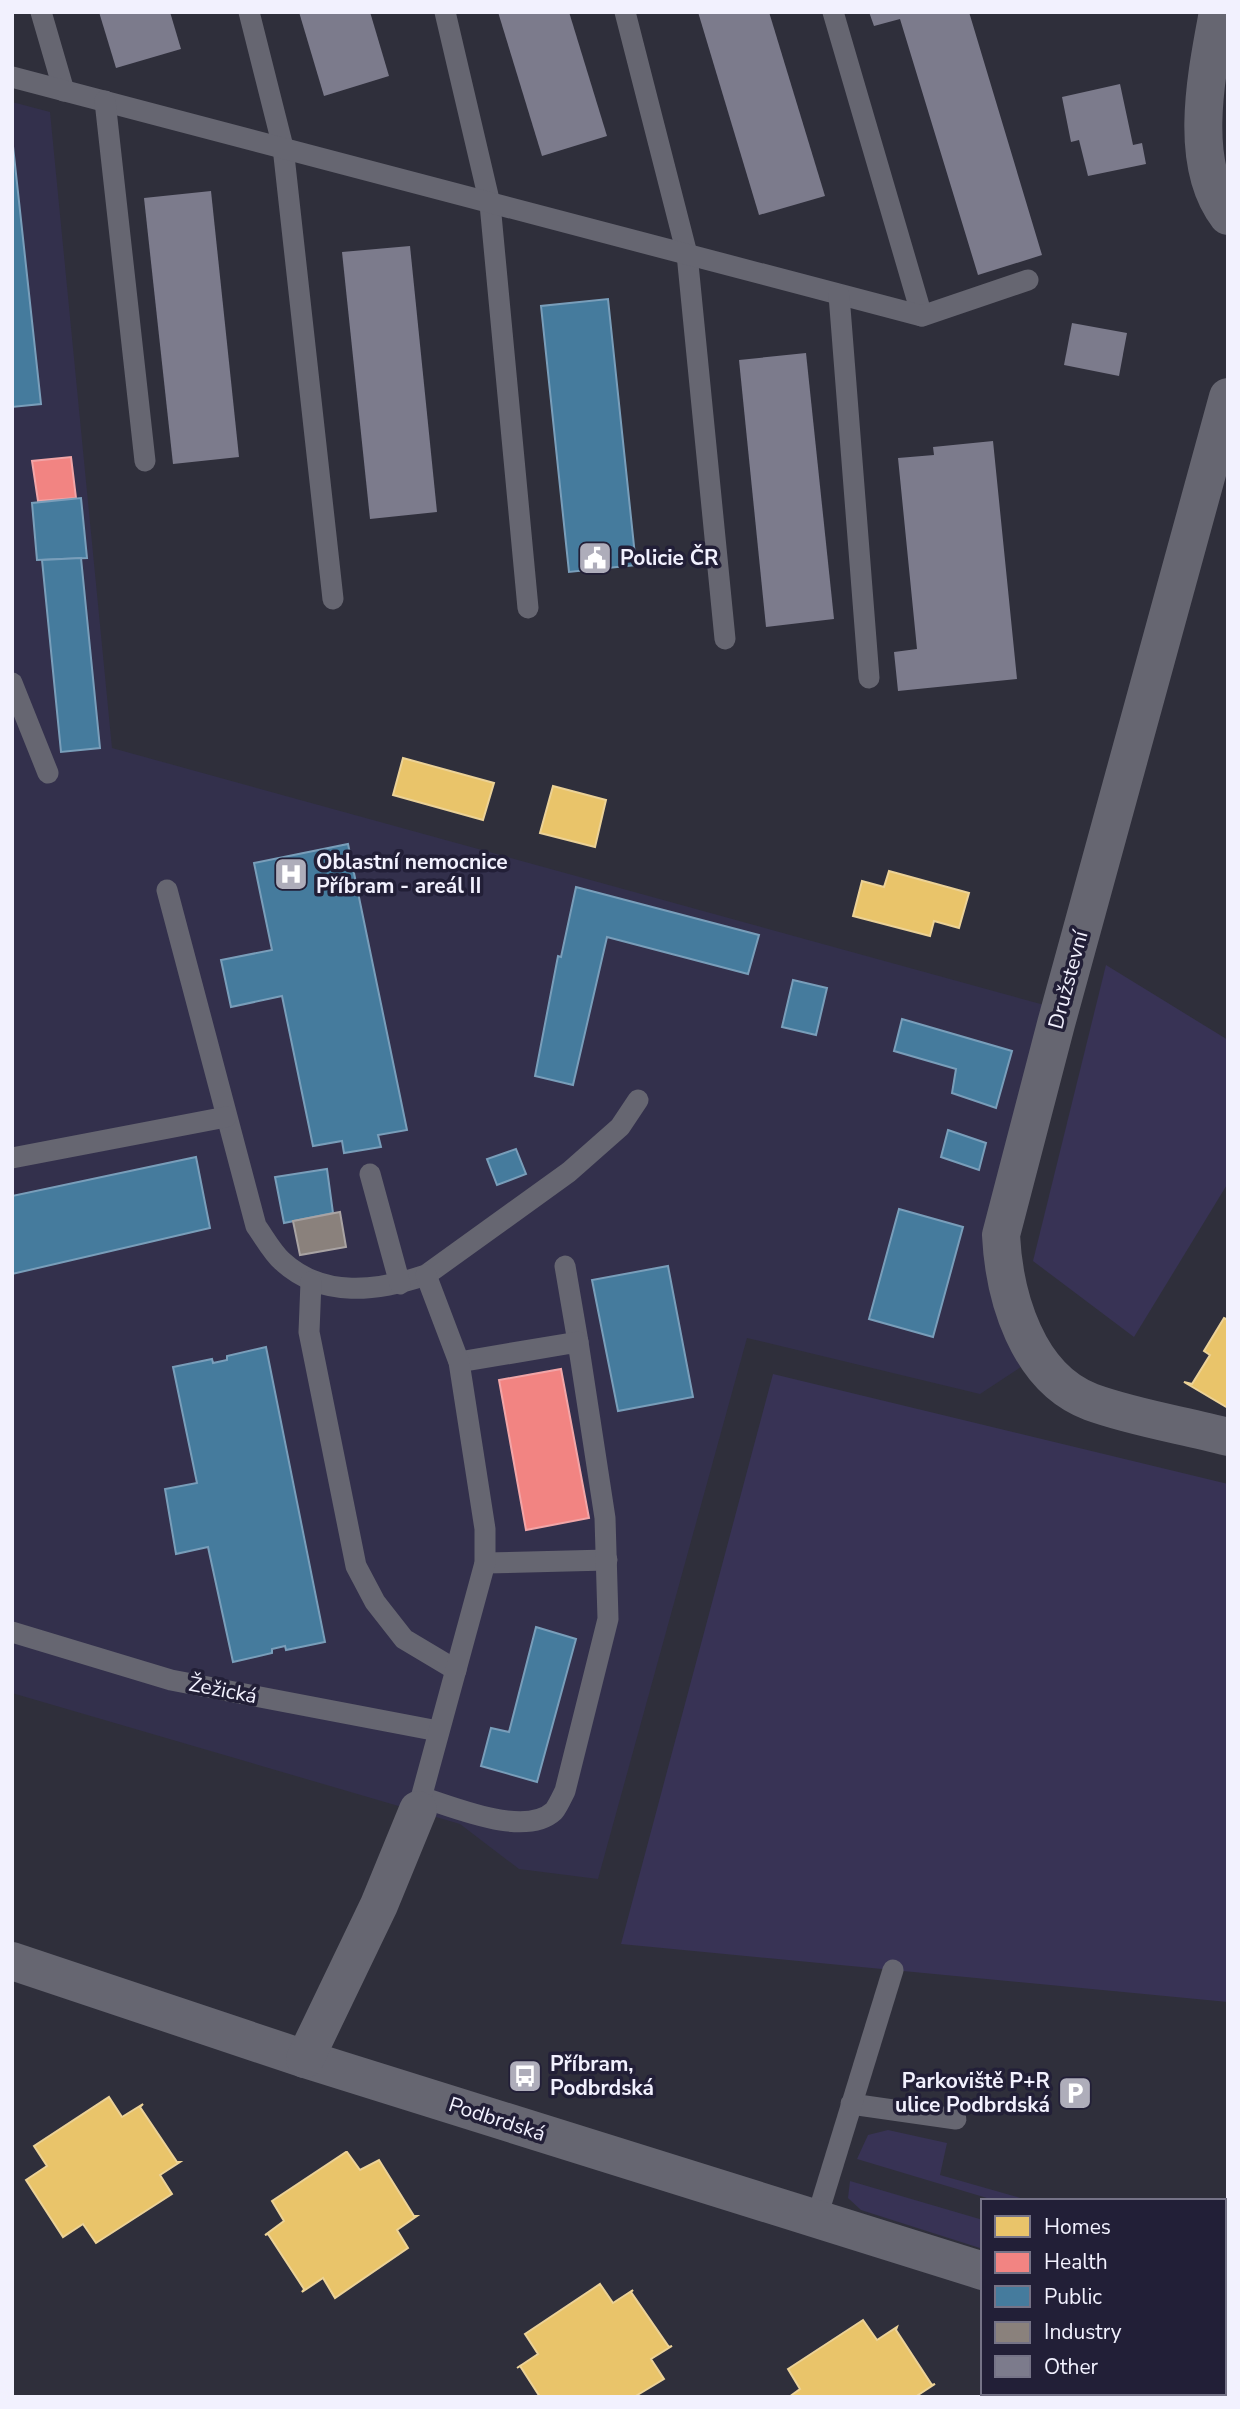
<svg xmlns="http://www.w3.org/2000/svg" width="1240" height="2409" viewBox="0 0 1240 2409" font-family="'Nunito Sans',sans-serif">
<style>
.built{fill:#33304c}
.green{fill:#383355}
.homes{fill:#e9c46a;stroke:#ecd296;stroke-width:2}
.health{fill:#f28482;stroke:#f2a5a7;stroke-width:2}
.public{fill:#457b9d;stroke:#799eba;stroke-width:2}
.industry{fill:#8a817c;stroke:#a9a3a3;stroke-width:2}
.building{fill:#7c7b8c}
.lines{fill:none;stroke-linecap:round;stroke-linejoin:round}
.service{stroke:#666671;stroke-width:21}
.minor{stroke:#666671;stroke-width:38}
.labels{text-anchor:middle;stroke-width:7;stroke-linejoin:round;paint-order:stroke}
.poi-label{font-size:21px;font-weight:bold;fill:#f2f1fe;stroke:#221f37;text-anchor:start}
.street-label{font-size:21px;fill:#f2f1fe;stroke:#221f37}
</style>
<rect width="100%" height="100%" fill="#2f2f3b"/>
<path class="built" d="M 12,102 L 50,112 L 112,748 L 1077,1014 L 1018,1244 L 1020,1279 L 1050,1348 L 980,1394 L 747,1338 L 598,1879 L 519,1869 L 460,1824 L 12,1693 Z"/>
<g class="green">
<path d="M 1106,965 L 1228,1040 L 1228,1183 L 1134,1337 L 1033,1261 Z"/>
<path d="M 773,1374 L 1228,1484 L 1228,2002 L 621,1944 Z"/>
<path d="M 888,2130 L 947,2143 L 940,2175 L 1031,2201 L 997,2201 L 857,2159 L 868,2135 Z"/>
<path d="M 850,2181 L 983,2220 L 983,2249 L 861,2210 L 848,2198 Z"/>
</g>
<g class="homes">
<path d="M 403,758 L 494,783 L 483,820 L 393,795 Z"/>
<path d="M 553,786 L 606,800 L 595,847 L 540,833 Z"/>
<path d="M 889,871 L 969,893 L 959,928 L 934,921 L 930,936 L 853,916 L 862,881 L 884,887 Z"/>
<path d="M 1224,1318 L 1228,1320 L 1228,1408 L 1184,1382 L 1192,1384 L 1210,1355 L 1204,1351 Z"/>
<path d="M 109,2097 L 122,2117 L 143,2104 L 140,2107 L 177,2162 L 180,2162 L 160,2175 L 172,2194 L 96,2243 L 83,2224 L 63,2237 L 26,2180 L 47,2166 L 34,2146 Z"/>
<path d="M 346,2152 L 347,2152 L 360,2170 L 379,2160 L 414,2216 L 417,2216 L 397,2230 L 408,2248 L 335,2298 L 323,2278 L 302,2292 L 304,2289 L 268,2234 L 265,2235 L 284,2221 L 272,2201 Z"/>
<path d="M 600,2284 L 613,2303 L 633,2290 L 631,2292 L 669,2347 L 672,2346 L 651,2359 L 664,2379 L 634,2397 L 540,2397 L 520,2366 L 517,2368 L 538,2354 L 525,2334 Z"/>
<path d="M 863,2320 L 877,2340 L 897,2327 L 896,2330 L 932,2385 L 935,2384 L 915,2397 L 789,2397 L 800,2389 L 788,2369 Z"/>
</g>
<g class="health">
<path d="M 71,457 L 76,498 L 38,501 L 32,461 Z"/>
<path d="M 561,1369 L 589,1518 L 526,1530 L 499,1380 Z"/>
</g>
<g class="public">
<path d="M 12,137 L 41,404 L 12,407 Z"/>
<path d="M 608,299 L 636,565 L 569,572 L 541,306 Z"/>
<path d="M 81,498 L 87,558 L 37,560 L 32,503 Z"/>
<path d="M 81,558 L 100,748 L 61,752 L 42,560 Z"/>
<path d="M 348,844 L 407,1130 L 378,1135 L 381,1147 L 344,1153 L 342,1141 L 313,1146 L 282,996 L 231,1007 L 221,960 L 272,950 L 254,863 Z"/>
<path d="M 576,887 L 759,935 L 748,974 L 607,937 L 573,1085 L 535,1076 L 558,956 L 561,957 Z"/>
<path d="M 793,980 L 827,988 L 816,1035 L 782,1027 Z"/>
<path d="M 902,1019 L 1012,1051 L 996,1108 L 952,1093 L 956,1069 L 894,1051 Z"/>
<path d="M 948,1130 L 986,1143 L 979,1170 L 941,1157 Z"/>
<path d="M 516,1149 L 526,1174 L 497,1185 L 487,1159 Z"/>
<path d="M 196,1157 L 210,1228 L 12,1274 L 12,1196 Z"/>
<path d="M 327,1169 L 333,1213 L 284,1223 L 275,1177 Z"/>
<path d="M 899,1209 L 963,1227 L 933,1337 L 869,1319 Z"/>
<path d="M 668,1266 L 693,1397 L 618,1411 L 592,1280 Z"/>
<path d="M 266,1347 L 325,1642 L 286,1650 L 285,1646 L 272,1649 L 272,1653 L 233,1662 L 208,1547 L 176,1554 L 165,1489 L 197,1483 L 173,1367 L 212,1359 L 213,1363 L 227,1360 L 227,1356 Z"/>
<path d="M 536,1627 L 576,1639 L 537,1782 L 481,1766 L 491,1728 L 509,1732 Z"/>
</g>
<path class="industry" d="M 340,1212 L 346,1247 L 300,1255 L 293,1221 Z"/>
<g class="building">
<path d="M 99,12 L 170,12 L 181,49 L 116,68 Z"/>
<path d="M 299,12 L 370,12 L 389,76 L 324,96 Z"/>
<path d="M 498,12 L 569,12 L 607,136 L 542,156 Z"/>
<path d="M 698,12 L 769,12 L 825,196 L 759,215 Z"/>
<path d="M 869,12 L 969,12 L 1042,255 L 978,275 L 900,19 L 874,26 Z"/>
<path d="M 1120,84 L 1133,145 L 1142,143 L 1146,164 L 1088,176 L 1079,140 L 1071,142 L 1062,97 Z"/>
<path d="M 211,191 L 239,457 L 173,464 L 144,198 Z"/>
<path d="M 410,246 L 437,512 L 370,519 L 342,252 Z"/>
<path d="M 1072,323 L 1127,333 L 1119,376 L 1064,365 Z"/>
<path d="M 806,353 L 834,619 L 766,627 L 739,360 Z"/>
<path d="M 993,441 L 1017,679 L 898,691 L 894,652 L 917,649 L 898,458 L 934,455 L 933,447 Z"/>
</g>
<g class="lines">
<g class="service">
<path d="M 41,12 L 64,91"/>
<path d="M 249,12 L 283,147 L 333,599"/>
<path d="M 445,12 L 490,204 L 528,608"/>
<path d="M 625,12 L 687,254 L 725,639"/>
<path d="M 833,12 L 922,316"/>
<path d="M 12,77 L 922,316 L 1028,280"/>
<path d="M 105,101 L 145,461"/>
<path d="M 839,295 L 869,678"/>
<path d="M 12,683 L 48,773"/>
<path d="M 167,890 L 256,1226 C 264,1237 272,1252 282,1261 C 323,1299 378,1291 426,1275 L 569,1172 L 620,1127 L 638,1100"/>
<path d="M 12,1158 L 226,1117"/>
<path d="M 370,1174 L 400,1284"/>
<path d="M 565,1266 L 578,1342"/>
<path d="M 311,1282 L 309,1332 L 356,1566 L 375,1602 L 404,1639 L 456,1670"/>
<path d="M 485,1563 L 607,1560"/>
<path d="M 12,1632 L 171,1680 L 438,1731"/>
<path d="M 421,1797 C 454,1807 525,1838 554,1811 C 558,1806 562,1797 565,1791 L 608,1619 L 605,1518 L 578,1342 L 459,1362"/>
<path d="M 418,1809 L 485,1563 L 485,1529 L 459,1362 L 426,1275"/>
<path d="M 851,2104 L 956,2119"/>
<path d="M 817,2217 L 893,1970"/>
</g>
<g class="minor">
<path d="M 1218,12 C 1207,72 1187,163 1228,216"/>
<path d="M 1228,397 L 1056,1024 L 1001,1235 C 1004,1296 1027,1378 1091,1402 C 1135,1418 1183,1425 1228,1437"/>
<path d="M 12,1961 L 305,2059 L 983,2271"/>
<path d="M 305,2059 L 379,1905 L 418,1810"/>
<path d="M 1224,2340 L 1228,2341"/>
<path d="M 1128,2397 L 1128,2393"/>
</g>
</g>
<defs>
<g id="civic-square" transform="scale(1.75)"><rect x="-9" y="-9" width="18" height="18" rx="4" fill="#aeadba" stroke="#221f37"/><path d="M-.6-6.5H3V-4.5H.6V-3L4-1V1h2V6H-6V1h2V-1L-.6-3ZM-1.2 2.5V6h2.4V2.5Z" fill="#fff"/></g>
<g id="hospital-square" transform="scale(1.75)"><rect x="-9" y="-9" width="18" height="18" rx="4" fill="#aeadba" stroke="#221f37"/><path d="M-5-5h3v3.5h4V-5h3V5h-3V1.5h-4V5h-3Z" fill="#fff"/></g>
<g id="bus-square" transform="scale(1.75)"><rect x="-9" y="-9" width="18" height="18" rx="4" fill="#aeadba" stroke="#221f37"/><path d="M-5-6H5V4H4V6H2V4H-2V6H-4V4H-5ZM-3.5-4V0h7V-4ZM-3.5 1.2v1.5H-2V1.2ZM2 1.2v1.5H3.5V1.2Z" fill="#fff"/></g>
<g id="parking-square" transform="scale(1.75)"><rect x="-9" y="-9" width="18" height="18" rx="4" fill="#aeadba" stroke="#221f37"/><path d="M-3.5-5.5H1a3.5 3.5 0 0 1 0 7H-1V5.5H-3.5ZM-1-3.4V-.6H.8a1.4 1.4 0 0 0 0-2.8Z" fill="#fff"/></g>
</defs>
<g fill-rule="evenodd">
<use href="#civic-square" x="595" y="558"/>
<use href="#hospital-square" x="291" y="874"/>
<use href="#bus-square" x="525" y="2076"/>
<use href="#parking-square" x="1075" y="2093"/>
</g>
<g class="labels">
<g class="poi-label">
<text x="620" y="565">Policie ČR</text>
<text x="316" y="869">Oblastní nemocnice<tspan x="316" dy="24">Příbram - areál II</tspan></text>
<text x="550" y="2071">Příbram,<tspan x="550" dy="24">Podbrdská</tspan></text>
<text x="1050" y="2088" text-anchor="end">Parkoviště P+R<tspan x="1050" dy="24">ulice Podbrdská</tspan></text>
</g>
<g class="street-label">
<text transform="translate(1068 980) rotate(-75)" y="7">Družstevní</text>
<text transform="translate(223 1690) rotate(11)" y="7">Žežická</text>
<text transform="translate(497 2119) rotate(18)" y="7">Podbrdská</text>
</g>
</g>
<rect width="1240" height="2409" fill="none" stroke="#f2f1fe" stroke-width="28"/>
<rect x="981" y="2199" width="245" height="196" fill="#221f37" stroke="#757387" stroke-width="2"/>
<rect x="995" y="2216" width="35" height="21" fill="#e9c46a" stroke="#757387" stroke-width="2"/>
<text x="1044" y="2234" font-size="21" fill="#f2f1fe">Homes</text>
<rect x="995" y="2252" width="35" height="21" fill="#f28482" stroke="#757387" stroke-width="2"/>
<text x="1044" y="2269" font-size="21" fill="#f2f1fe">Health</text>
<rect x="995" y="2286" width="35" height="21" fill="#457b9d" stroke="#757387" stroke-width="2"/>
<text x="1044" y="2304" font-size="21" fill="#f2f1fe">Public</text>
<rect x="995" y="2322" width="35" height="21" fill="#8a817c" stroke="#757387" stroke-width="2"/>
<text x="1044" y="2339" font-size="21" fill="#f2f1fe">Industry</text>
<rect x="995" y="2356" width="35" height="21" fill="#7c7b8c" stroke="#757387" stroke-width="2"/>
<text x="1044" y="2374" font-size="21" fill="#f2f1fe">Other</text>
</svg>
